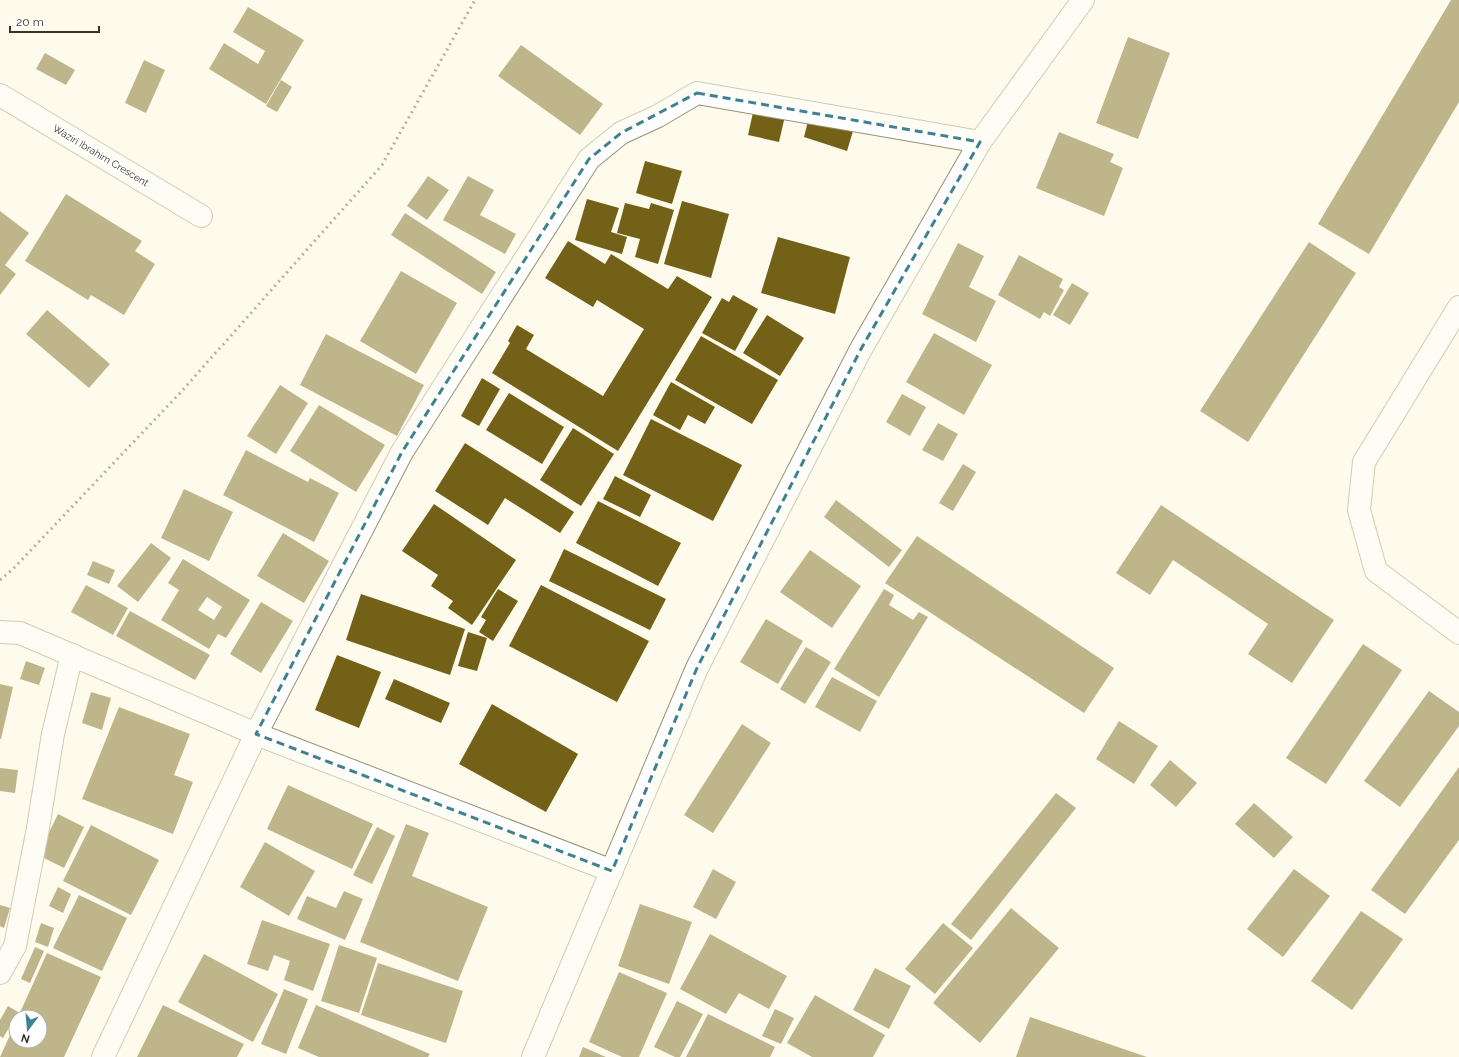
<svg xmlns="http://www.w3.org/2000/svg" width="1459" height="1057" viewBox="0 0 1459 1057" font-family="Raleway,sans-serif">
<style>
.building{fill:#726116;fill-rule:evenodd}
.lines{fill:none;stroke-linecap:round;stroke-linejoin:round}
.minor-casing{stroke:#999171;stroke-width:24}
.minor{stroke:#fff;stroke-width:22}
.rail{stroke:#605c4f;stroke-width:3;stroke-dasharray:2 4;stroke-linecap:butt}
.marked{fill:none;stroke:#408093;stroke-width:3;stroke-dasharray:8 5;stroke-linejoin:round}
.labels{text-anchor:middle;stroke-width:4;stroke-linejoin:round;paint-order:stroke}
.street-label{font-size:10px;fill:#363225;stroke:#fff}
</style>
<rect width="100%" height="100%" fill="#fefbed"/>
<g class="building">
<path d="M 1451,0 L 1459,0 L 1459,102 L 1369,254 L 1318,224 Z"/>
<path d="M 248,7 L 304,40 L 266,104 L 209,69 L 224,43 L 258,64 L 265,51 L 233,32 Z"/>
<path d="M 1128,37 L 1170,53 L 1138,139 L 1096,123 Z"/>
<path d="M 521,45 L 603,104 L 580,135 L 498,76 Z"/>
<path d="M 45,53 L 75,70 L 66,85 L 36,69 Z"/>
<path d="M 144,60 L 165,70 L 146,113 L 125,103 Z"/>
<path d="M 281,80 L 292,87 L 277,112 L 266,106 Z"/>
<path d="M 754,108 L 785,116 L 779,142 L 748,135 Z"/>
<path d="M 809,117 L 853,131 L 847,151 L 804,137 Z"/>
<path d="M 1059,132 L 1114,154 L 1110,162 L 1123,168 L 1104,216 L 1036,188 Z"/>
<path d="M 645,161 L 682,171 L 672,204 L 636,193 Z"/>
<path d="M 428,176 L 449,190 L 427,220 L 407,206 Z"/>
<path d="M 468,176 L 494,190 L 480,215 L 516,234 L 505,254 L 443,220 Z"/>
<path d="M 66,194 L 142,241 L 135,251 L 155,264 L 124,315 L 91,295 L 88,300 L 25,261 Z"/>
<path d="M 587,199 L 619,208 L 611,232 L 627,237 L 622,254 L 575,240 Z"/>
<path d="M 682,201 L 729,214 L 711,278 L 664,264 Z"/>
<path d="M 625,203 L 649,209 L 651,203 L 674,210 L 658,264 L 635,257 L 640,239 L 617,233 Z"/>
<path d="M 0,211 L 29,233 L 5,265 L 16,274 L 0,295 Z"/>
<path d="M 405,213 L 496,272 L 482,294 L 391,235 Z"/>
<path d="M 778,237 L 850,257 L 835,314 L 761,293 Z"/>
<path d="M 568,241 L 605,264 L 611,254 L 668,289 L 677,276 L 712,297 L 618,451 L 492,373 L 510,343 L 508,341 L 517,325 L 534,335 L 526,349 L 603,396 L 644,329 L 597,300 L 593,307 L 545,278 Z"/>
<path d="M 1309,242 L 1356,273 L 1248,442 L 1200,411 Z"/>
<path d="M 958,243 L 984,256 L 969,287 L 996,301 L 976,342 L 922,314 Z"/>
<path d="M 1019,255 L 1063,279 L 1059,287 L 1064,290 L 1050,316 L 1044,312 L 1040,319 L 998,295 Z"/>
<path d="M 401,271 L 457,303 L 416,374 L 360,341 Z"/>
<path d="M 1072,283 L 1089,293 L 1070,325 L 1053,315 Z"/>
<path d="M 733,295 L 758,309 L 735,351 L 702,333 L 722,298 L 729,302 Z"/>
<path d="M 47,310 L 110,364 L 89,388 L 26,334 Z"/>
<path d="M 767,315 L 804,338 L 780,376 L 743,353 Z"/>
<path d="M 934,333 L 992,365 L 964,415 L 906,382 Z"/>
<path d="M 326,334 L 424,385 L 397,436 L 300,385 Z"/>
<path d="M 701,336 L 778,380 L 752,424 L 675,380 Z"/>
<path d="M 482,378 L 500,389 L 479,426 L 461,416 Z"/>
<path d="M 671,382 L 715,407 L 705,424 L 688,415 L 680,430 L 653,415 Z"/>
<path d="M 280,385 L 308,403 L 276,454 L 247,436 Z"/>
<path d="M 509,393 L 564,427 L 542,464 L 486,430 Z"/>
<path d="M 902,394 L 926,407 L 910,436 L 886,422 Z"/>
<path d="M 319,405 L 385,445 L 356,492 L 290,451 Z"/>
<path d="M 651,419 L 742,465 L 713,521 L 623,475 Z"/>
<path d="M 938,423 L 958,434 L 943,461 L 922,450 Z"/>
<path d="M 573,428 L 614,454 L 581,506 L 540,480 Z"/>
<path d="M 465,443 L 574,512 L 560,533 L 505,498 L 488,525 L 435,491 Z"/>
<path d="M 246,450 L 308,482 L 310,478 L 339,493 L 314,542 L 223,495 Z"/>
<path d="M 963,464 L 976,472 L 953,511 L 939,503 Z"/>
<path d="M 615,476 L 651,495 L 640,517 L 603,499 Z"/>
<path d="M 184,489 L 233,512 L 209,561 L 161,538 Z"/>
<path d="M 836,500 L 902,550 L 889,567 L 824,517 Z"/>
<path d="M 598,501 L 681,543 L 658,586 L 576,543 Z"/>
<path d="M 434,504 L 516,560 L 472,625 L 448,608 L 453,601 L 431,586 L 438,575 L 402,551 Z"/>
<path d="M 1161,505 L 1334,620 L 1292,683 L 1248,654 L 1268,624 L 1173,560 L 1150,595 L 1116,573 Z"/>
<path d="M 283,533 L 329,561 L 304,603 L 257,576 Z"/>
<path d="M 917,536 L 1114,668 L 1084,713 L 885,583 Z"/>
<path d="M 151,543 L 171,558 L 138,602 L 117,586 Z"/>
<path d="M 564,549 L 666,599 L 650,630 L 549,581 Z"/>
<path d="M 810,550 L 861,586 L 832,628 L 780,592 Z"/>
<path d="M 183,559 L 250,600 L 226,638 L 218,634 L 209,649 L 161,620 L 179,590 L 168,583 ZM 207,597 L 222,607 L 214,620 L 198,610 Z"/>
<path d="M 93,561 L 115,570 L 109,584 L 87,575 Z"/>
<path d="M 86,585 L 128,608 L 113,635 L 71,612 Z"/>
<path d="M 541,585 L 649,641 L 617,702 L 509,646 Z"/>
<path d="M 498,589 L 518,601 L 493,641 L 479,632 L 486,620 L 481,617 Z"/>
<path d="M 884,589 L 894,595 L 889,605 L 913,620 L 919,612 L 928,617 L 879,697 L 834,669 Z"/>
<path d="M 361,594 L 465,629 L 450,675 L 346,640 Z"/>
<path d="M 261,602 L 293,621 L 261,673 L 230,654 Z"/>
<path d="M 130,611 L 210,655 L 195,680 L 116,636 Z"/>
<path d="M 766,619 L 803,641 L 778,684 L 740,662 Z"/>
<path d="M 468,632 L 487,638 L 477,671 L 458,666 Z"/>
<path d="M 1363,644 L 1402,670 L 1326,784 L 1286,758 Z"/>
<path d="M 806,647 L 831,662 L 805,704 L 780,689 Z"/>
<path d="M 337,655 L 381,672 L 359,728 L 315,710 Z"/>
<path d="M 26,661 L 45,668 L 39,685 L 20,679 Z"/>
<path d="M 832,677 L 877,701 L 860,732 L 815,707 Z"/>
<path d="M 394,679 L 450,703 L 441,723 L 385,699 Z"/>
<path d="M 0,684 L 13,687 L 1,739 L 0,739 Z"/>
<path d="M 1429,691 L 1459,712 L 1459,726 L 1400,807 L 1364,781 Z"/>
<path d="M 91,692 L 111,698 L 102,730 L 82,723 Z"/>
<path d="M 492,704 L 578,754 L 546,812 L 459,764 Z"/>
<path d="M 119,707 L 190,734 L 174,775 L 193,782 L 173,834 L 82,799 Z"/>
<path d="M 1119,721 L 1158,746 L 1134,784 L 1096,759 Z"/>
<path d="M 742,724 L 771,743 L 713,833 L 684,815 Z"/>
<path d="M 1170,760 L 1197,783 L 1176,807 L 1150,785 Z"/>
<path d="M 1459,767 L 1459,840 L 1405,914 L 1371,890 Z"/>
<path d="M 0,768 L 18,770 L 15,793 L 0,791 Z"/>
<path d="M 288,785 L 373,824 L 352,869 L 267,829 Z"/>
<path d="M 1056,793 L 1076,808 L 971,940 L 951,924 Z"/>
<path d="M 1254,803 L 1293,837 L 1274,858 L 1235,824 Z"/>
<path d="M 58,814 L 84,827 L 64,868 L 38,855 Z"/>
<path d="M 406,824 L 429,833 L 412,876 L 488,907 L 458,981 L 360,942 Z"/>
<path d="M 91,825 L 159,860 L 131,915 L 63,881 Z"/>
<path d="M 377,827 L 395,836 L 372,884 L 353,875 Z"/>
<path d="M 265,842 L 315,871 L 289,916 L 240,887 Z"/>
<path d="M 713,869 L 736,882 L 716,919 L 693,907 Z"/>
<path d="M 1294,869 L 1330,896 L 1283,957 L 1247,929 Z"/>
<path d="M 58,887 L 71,894 L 63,913 L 49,906 Z"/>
<path d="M 344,891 L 363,899 L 345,940 L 297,919 L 307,896 L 336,908 Z"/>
<path d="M 79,895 L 127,918 L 102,971 L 53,948 Z"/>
<path d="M 640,904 L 692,922 L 669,984 L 618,966 Z"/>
<path d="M 0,905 L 10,908 L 4,928 L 0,926 Z"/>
<path d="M 1011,908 L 1059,948 L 980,1043 L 933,1003 Z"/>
<path d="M 1361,911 L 1403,939 L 1352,1010 L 1311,981 Z"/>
<path d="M 262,920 L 330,944 L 313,991 L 284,980 L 290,961 L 274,955 L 268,971 L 247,964 Z"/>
<path d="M 41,923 L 54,928 L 48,947 L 35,942 Z"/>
<path d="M 943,923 L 973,948 L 935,994 L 905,969 Z"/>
<path d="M 710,934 L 787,976 L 769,1009 L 739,993 L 726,1014 L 680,989 Z"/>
<path d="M 339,945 L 377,958 L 359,1013 L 321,1001 Z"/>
<path d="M 35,947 L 44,951 L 30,983 L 21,979 Z"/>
<path d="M 47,953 L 101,977 L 64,1057 L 0,1057 L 16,1022 L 16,1041 L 40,1041 L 40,1017 L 18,1017 Z"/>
<path d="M 204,954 L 278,994 L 253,1042 L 178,1002 Z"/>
<path d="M 378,963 L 463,991 L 446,1043 L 361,1015 Z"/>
<path d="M 875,968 L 911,986 L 889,1029 L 853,1010 Z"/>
<path d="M 619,972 L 667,993 L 639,1057 L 622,1057 L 589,1042 Z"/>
<path d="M 284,989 L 308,999 L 286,1054 L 261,1044 Z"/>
<path d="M 815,995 L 885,1035 L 873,1057 L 812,1057 L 787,1043 Z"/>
<path d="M 677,1001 L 703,1014 L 680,1057 L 675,1057 L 654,1047 Z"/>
<path d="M 163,1005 L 244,1044 L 237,1057 L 137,1057 Z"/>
<path d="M 316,1005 L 430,1054 L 428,1057 L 319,1057 L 298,1048 Z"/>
<path d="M 8,1006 L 18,1012 L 3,1038 L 0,1036 L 0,1020 Z"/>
<path d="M 775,1009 L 794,1018 L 781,1044 L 762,1036 Z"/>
<path d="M 708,1014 L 775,1047 L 770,1057 L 686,1057 Z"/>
<path d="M 1030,1017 L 1147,1057 L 1016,1057 Z"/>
<path d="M 583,1047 L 606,1057 L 579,1057 Z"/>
</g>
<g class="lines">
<g class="minor-casing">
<g id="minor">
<path d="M 0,95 L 201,216"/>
<path d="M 1459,307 L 1364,462 L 1359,510 L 1376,571 L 1459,633"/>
<path d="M 0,632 L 20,633 L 256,734 L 612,871"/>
<path d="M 0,973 L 15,946 L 38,828 L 53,734 L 72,655"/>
<path d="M 103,1057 L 256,734 L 402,452 L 589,159 L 621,133 L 658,116 L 697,93 L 980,142"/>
<path d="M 533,1057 L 697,668 L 861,349 L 980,142 L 1083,0"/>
</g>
</g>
<use href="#minor" class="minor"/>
<path class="rail" d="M 0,580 L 13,569 L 181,392 L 382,165 L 475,0"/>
</g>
<path d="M0 0H1459V1057H0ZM 697,93 L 980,142 L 861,349 L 697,668 L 612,871 L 256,734 L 402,452 L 589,159 L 621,133 Z" fill="#fefbed" fill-opacity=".55" fill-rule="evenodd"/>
<path class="marked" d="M 697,93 L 980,142 L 861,349 L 697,668 L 612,871 L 256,734 L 402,452 L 589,159 L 621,133 Z"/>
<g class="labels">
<g class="street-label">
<text transform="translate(101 155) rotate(31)" y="4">Waziri Ibrahim Crescent</text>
</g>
</g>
<g transform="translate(28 1029) rotate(196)"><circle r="19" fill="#ffffff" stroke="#afada8"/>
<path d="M0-3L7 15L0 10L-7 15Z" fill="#408093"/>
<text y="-6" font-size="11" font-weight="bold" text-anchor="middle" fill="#363225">N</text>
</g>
<path d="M10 26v6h89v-6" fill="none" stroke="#363225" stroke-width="2"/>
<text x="16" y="26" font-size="12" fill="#363225" stroke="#ffffff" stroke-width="3" paint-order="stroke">20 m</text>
</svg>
